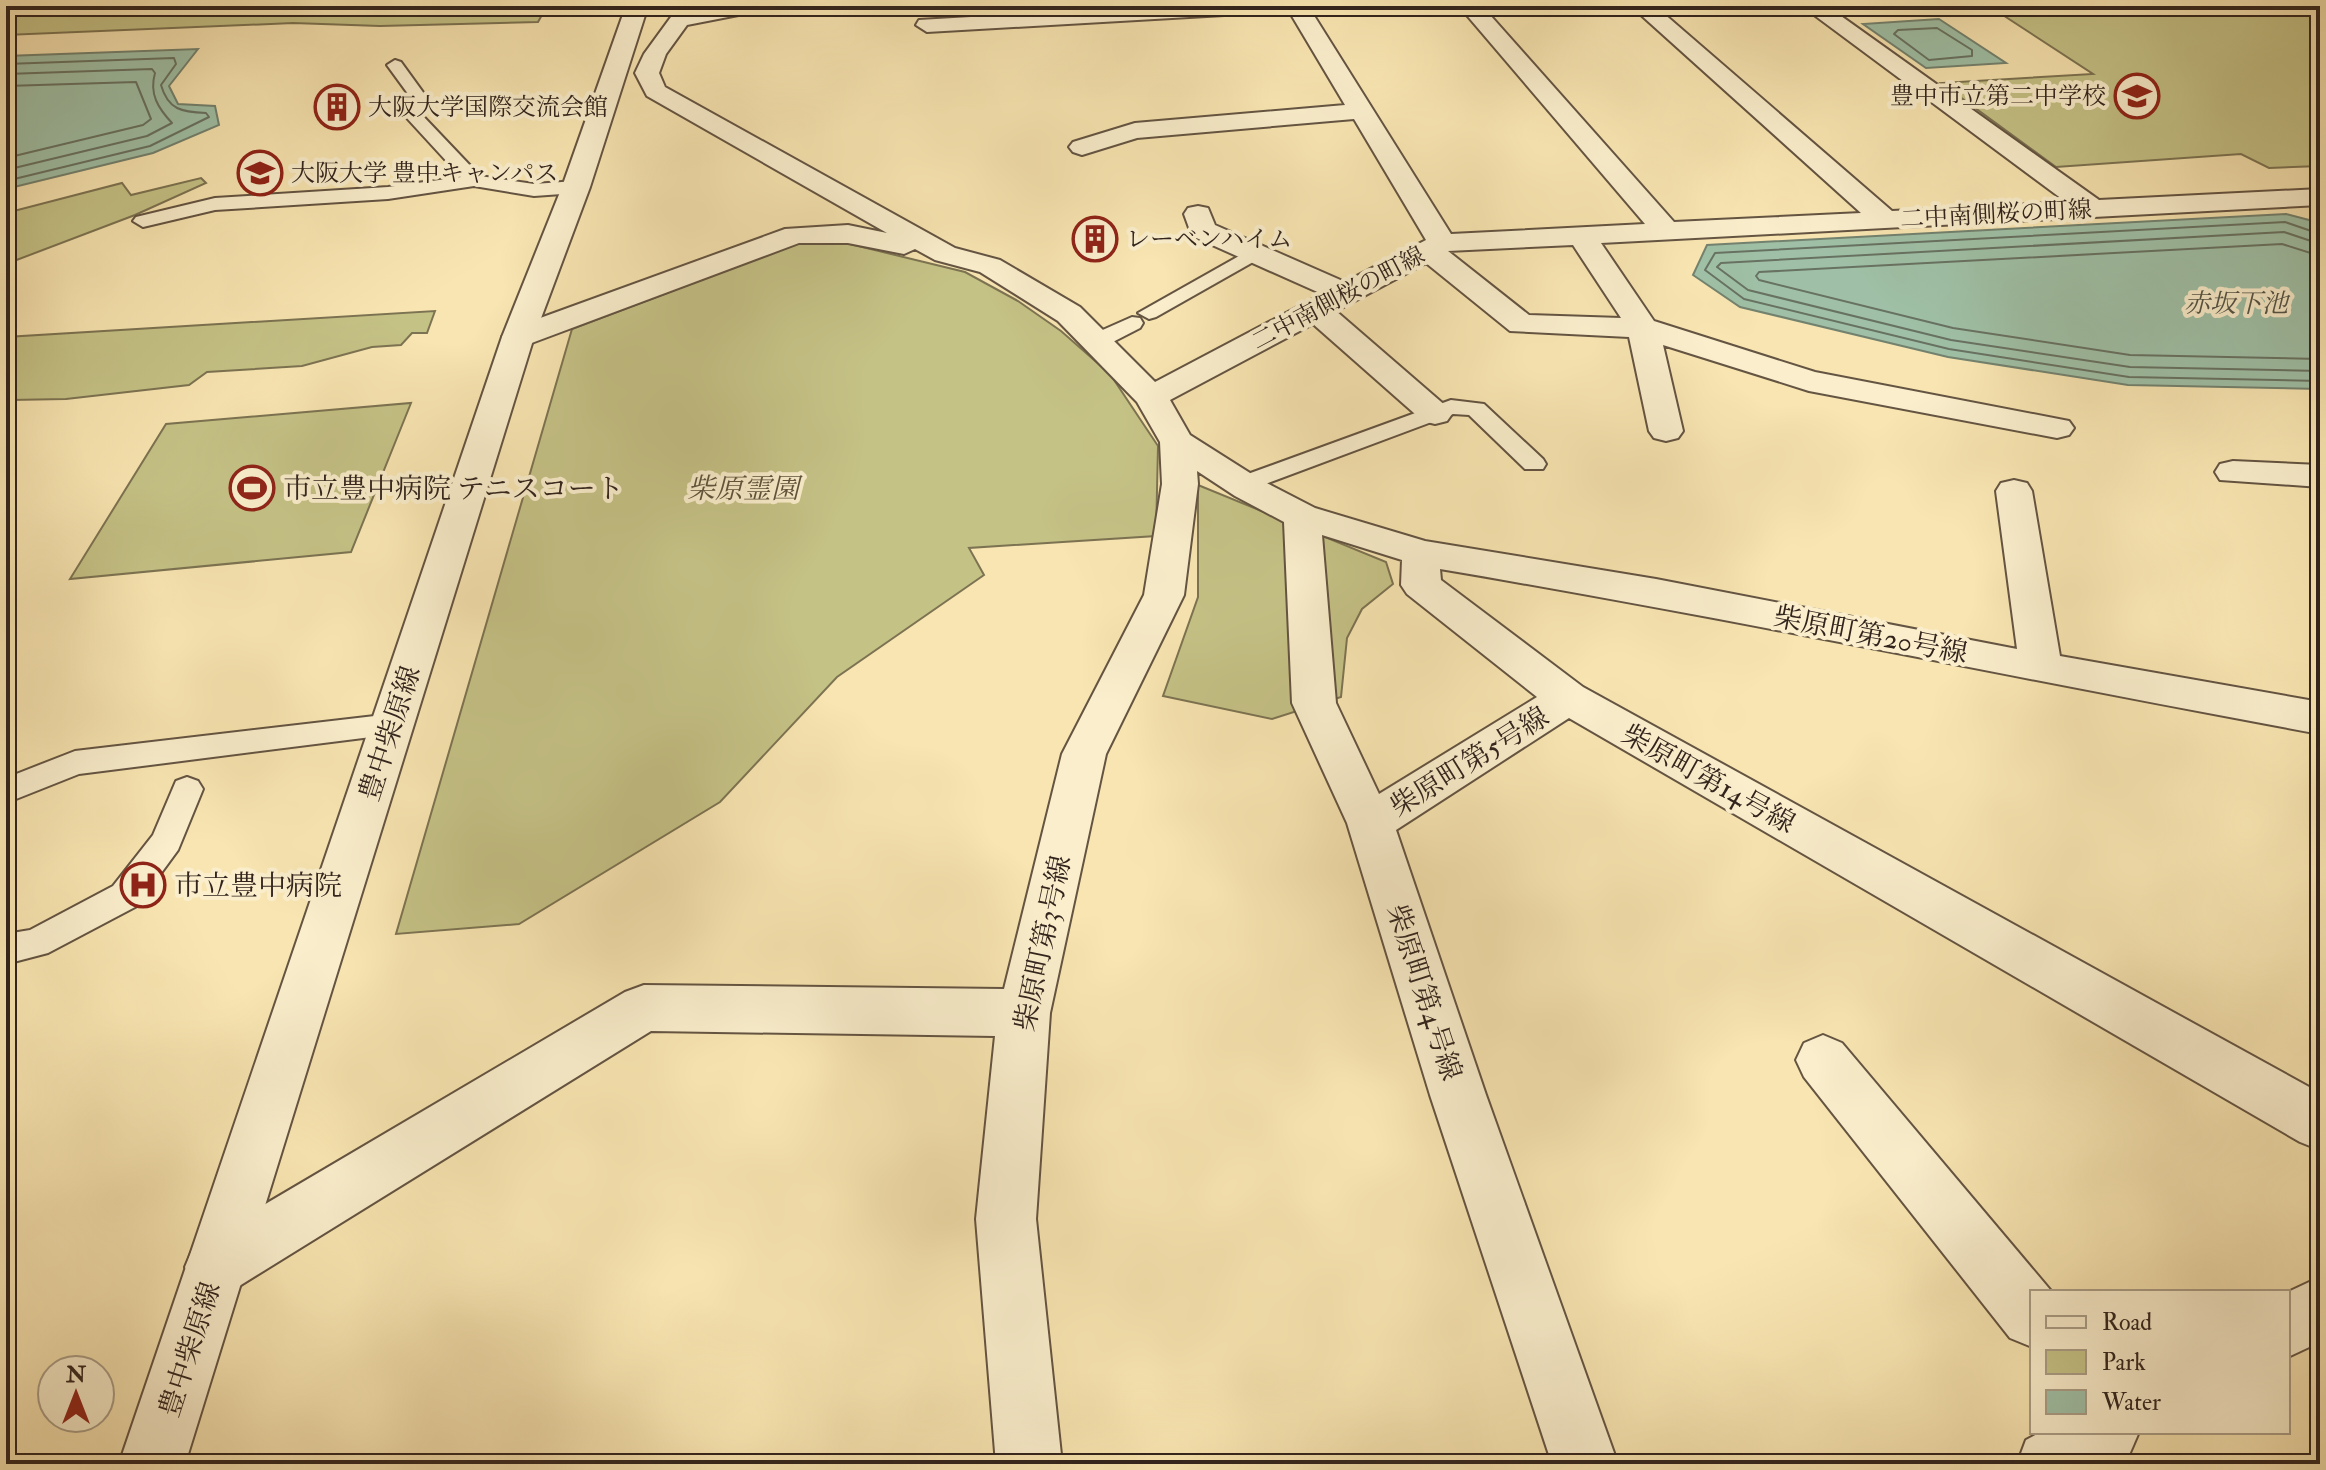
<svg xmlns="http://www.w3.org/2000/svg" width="2326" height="1470" viewBox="0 0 2326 1470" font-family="'IM FELL Double Pica','Noto Serif JP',serif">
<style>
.green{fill:#c5c286;stroke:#7c7352;stroke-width:2}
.water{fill:#9fc0a6;stroke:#73826f;stroke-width:2}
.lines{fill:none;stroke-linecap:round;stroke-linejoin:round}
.shore{stroke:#687262;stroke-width:2}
.service-casing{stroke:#645442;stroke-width:4}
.minor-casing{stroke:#645442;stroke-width:4}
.tertiary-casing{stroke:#645442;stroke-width:4}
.service{fill:#faeecc;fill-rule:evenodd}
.minor{fill:#faeecc;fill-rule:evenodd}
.tertiary{fill:#faeecc;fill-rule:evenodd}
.labels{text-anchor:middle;stroke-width:8;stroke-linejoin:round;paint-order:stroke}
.far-poi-label{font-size:24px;fill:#32241d;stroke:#faeecc;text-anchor:start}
.far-street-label{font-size:24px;fill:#32241d;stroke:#faeecc}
.far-water-label{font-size:26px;font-style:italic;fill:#535346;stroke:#faeecc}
.poi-label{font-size:28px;fill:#32241d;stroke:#faeecc;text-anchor:start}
.park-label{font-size:28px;font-style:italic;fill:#5e533c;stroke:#faeecc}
.street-label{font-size:28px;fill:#32241d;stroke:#faeecc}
</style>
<rect width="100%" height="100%" fill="#f8e5b1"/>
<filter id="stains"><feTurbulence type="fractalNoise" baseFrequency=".0025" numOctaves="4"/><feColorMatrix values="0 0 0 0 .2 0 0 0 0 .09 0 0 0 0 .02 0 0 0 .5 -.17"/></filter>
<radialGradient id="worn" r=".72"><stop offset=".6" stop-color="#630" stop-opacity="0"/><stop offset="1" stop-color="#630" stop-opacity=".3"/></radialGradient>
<g class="green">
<path d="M 6,6 L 547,6 L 538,22 L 380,26 L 293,23 L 6,35 Z"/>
<path d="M 1989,6 L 2320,6 L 2320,166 L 2269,168 L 2241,154 L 2056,167 L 1941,83 L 2093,74 Z"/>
<path d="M 201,178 L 206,183 L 135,215 L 6,264 L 6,213 L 122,183 L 131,195 Z"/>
<path d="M 804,241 L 850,244 L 965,272 L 1018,301 L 1061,331 L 1110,374 L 1158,446 L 1156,536 L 969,548 L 984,575 L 837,677 L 720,802 L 519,924 L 396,934 L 572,329 Z"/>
<path d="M 435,311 L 427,333 L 412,333 L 401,345 L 372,347 L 302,366 L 207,372 L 189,385 L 66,399 L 11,400 L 6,389 L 6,337 Z"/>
<path d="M 411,403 L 351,552 L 70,579 L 166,424 Z"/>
<path d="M 1198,485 L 1386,562 L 1393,584 L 1362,609 L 1347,638 L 1341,697 L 1272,719 L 1163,696 L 1198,597 Z"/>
</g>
<g class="water">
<path d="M 1939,19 L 2006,63 L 1926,68 L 1863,24 Z"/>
<path d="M 198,49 L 169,86 L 178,104 L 215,106 L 219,125 L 153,153 L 6,189 L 6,56 Z"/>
<path d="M 2286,214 L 2309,220 L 2320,228 L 2320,389 L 2128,385 L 1948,357 L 1740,307 L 1693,275 L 1707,245 Z"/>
</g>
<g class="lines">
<g class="shore">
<path d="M 1937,28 L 1972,50 L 1972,56 L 1929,60 L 1894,34 L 1898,30 Z"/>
<path d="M 6,64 L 174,58 L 176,64 L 161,85 C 168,110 182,112 206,113 L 209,117 L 150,146 L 6,181"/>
<path d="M 6,74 L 152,69 L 155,73 C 149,94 158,108 172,123 L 147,136 L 6,170"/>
<path d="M 6,86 L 136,82 L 151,119 L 143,125 L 6,158"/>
<path d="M 2320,234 L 2285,222 L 1715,253 L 1705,270 L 1744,299 L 1949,349 L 2129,377 L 2320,381"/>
<path d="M 2320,244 L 2284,232 L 1721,263 L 1717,267 L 1748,290 L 1951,340 L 2130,367 L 2320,371"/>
<path d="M 2320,256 L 2282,244 L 1759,272 L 1756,276 L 1759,280 L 1953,328 L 2130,355 L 2320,359"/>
</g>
<g class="service-casing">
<g id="service">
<path d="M 395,60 L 401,62 L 430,102 L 422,115 L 480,176 L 534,184 L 576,181 L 585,187 L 576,193 L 534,196 L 474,186 L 388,199 L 215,210 L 143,227 L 133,221 L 136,217 L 215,198 L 388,187 L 461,177 L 405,116 L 414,102 L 387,65 Z"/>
<path d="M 1255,247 L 1262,249 L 1265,253 L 1262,257 L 1156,317 L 1149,319 L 1138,313 Z"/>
<path d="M 1132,317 L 1140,318 L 1143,323 L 1140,328 L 1105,346 L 1089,346 L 1086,341 L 1089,336 Z"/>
<path d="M 1451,400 L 1484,404 L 1543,459 L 1546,464 L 1543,469 L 1525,469 L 1469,415 L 1453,414 L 1252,489 L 1234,489 L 1231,484 L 1234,479 Z"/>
<path d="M 392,714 L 403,717 L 407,725 L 403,733 L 79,774 L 6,803 L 6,778 L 75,751 Z"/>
<path d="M 187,777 L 198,781 L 203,789 L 178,850 L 137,906 L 48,953 L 6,964 L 6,934 L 30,930 L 113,886 L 153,835 L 176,781 Z"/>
</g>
</g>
<g class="minor-casing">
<g id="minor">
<path d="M 679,6 L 701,6 L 698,10 L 718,6 L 762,6 L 759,11 L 687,25 L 666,54 L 659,73 L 665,87 L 955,248 L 1000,260 L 1080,307 L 1155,382 L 1322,294 L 1192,236 L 1184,214 L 1188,208 L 1198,206 L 1208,208 L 1215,225 L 1345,282 L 1426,240 L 1354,119 L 1137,138 L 1082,155 L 1073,152 L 1069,147 L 1073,142 L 1135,123 L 1345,105 L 1286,6 L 1276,12 L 927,32 L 916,25 L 919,20 L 1157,6 L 1308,6 L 1451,234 L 1645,224 L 1459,6 L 1482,6 L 1674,222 L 1861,213 L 1631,6 L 1655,6 L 1892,211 L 2066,202 L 1802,6 L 1827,6 L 2099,200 L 2320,189 L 2320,205 L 1601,243 L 1654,321 L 1815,372 L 2069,421 L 2074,428 L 2069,435 L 2057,438 L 1809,391 L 1663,345 L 1683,431 L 1678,438 L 1666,441 L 1654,438 L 1649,431 L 1629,337 L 1510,331 L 1426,263 L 1336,311 L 1447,407 L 1452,414 L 1447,421 L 1435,424 L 1423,421 L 1313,324 L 1170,400 L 1190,435 L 1261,480 L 1315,508 L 1425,541 L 1656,579 L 2017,649 L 1996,491 L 2001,483 L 2014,480 L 2027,483 L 2032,491 L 2060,656 L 2320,702 L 2320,734 C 2027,680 1735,619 1440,569 L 1441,580 L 1583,687 L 2320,1093 L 2320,1150 L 2300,1142 L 1569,718 L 1396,830 L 1486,1095 L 1618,1464 L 1552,1464 L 1430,1095 L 1347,823 L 1292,703 L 1284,522 L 1235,496 L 1197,471 L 1198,484 L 1184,595 L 1106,754 L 1050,1013 L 1036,1219 L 1062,1464 L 996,1464 L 976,1219 L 995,1036 L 651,1031 L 236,1288 L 215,1297 L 194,1288 L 185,1267 L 194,1246 L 625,992 L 644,985 L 1004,989 L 1062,754 L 1144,595 L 1162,484 L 1160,442 L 1137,402 L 1058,321 L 980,272 L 935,260 L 915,249 L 904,254 L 848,243 L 799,243 L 529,344 L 518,346 L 507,344 L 502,337 L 507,330 L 785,229 L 848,225 L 887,233 L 647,96 L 635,73 L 644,54 ZM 1573,245 L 1621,318 L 1529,315 L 1448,251 ZM 1322,535 L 1402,560 L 1401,585 L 1407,594 L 1537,697 L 1379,794 L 1336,703 Z"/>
<path d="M 2233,461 L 2320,465 L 2320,487 L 2220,480 L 2215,472 L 2220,464 Z"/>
<path d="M 1823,1035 L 1842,1043 L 2052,1292 L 2032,1292 L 2032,1347 L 2010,1338 L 1804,1077 L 1796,1060 L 1804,1043 Z"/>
<path d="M 2320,1277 L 2320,1342 L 2288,1357 L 2288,1292 Z"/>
<path d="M 2041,1432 L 2139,1432 L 2129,1455 L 2114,1464 L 2017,1464 L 2026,1440 Z"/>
</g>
</g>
<g class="tertiary-casing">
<path id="tertiary" d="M 626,6 L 648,6 L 590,187 L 534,337 L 185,1464 L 119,1464 L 502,337 L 562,187 Z"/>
</g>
<use href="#service" class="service"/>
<use href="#minor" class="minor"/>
<use href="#tertiary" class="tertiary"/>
</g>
<defs>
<g id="school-ring" transform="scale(2.3)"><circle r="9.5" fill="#faeecc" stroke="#8f2418" stroke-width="1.5"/><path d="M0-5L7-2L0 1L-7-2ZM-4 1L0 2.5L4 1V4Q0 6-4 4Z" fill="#8f2418"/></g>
<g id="building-ring" transform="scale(2.3)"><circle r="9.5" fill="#faeecc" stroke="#8f2418" stroke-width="1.5"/><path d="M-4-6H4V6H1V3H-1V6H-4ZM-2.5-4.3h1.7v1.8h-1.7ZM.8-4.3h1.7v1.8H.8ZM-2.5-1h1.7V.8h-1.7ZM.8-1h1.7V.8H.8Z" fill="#8f2418"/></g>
<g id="university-ring" transform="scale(2.3)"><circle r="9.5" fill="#faeecc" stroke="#8f2418" stroke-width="1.5"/><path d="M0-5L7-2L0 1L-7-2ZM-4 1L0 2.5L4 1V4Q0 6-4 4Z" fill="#8f2418"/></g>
<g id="stadium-ring" transform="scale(2.3)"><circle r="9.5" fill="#faeecc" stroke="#8f2418" stroke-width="1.5"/><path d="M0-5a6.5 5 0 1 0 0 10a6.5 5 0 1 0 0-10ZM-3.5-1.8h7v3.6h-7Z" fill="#8f2418"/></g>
<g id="hospital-ring" transform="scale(2.3)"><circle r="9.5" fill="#faeecc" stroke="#8f2418" stroke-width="1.5"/><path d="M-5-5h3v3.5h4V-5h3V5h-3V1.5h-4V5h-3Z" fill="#8f2418"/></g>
</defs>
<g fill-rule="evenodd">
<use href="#school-ring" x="2137" y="96"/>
<use href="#building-ring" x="337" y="107"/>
<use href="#university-ring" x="260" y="173"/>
<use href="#building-ring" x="1095" y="239"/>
<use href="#stadium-ring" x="252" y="488"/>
<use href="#hospital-ring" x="143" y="885"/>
</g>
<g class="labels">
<g class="far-poi-label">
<text x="2106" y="104" text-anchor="end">豊中市立第二中学校</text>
<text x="368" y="115">大阪大学国際交流会館</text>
<text x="291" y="181">大阪大学 豊中キャンパス</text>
<text x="1126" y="247">レーベンハイム</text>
</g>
<g class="far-street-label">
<text transform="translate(1996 214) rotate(-3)" y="8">二中南側桜の町線</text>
<text transform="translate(1338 298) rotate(-28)" y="8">二中南側桜の町線</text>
</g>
<g class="far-water-label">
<text x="2236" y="312">赤坂下池</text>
</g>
<g class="poi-label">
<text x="283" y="498">市立豊中病院 テニスコート</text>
<text x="174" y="895">市立豊中病院</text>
</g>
<g class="park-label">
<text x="743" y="498">柴原霊園</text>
</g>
<g class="street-label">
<text transform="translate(1871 634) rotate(11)" y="10">柴原町第20号線</text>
<text transform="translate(389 733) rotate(-72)" y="10">豊中柴原線</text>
<text transform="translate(1469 761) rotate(-32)" y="10">柴原町第5号線</text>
<text transform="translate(1709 778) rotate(29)" y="10">柴原町第14号線</text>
<text transform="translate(1042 943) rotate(-78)" y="10">柴原町第3号線</text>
<text transform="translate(1425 992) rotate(72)" y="10">柴原町第4号線</text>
<text transform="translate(189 1349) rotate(-72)" y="10">豊中柴原線</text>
</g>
</g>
<rect width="2326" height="1470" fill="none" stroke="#f8e5b1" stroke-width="32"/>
<rect x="8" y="8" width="2310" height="1454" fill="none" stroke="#32241d" stroke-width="4"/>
<rect x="16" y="16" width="2294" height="1438" fill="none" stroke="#32241d" stroke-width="2"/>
<rect x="2030" y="1290" width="260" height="144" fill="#faeecc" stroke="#aa9d86" stroke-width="2"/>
<rect x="2046" y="1316" width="40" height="12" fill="#faeecc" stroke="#aa9d86" stroke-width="2"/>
<text x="2102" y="1330" font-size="24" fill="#32241d">Road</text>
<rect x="2046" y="1350" width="40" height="24" fill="#c5c286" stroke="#aa9d86" stroke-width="2"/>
<text x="2102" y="1370" font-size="24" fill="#32241d">Park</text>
<rect x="2046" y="1390" width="40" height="24" fill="#9fc0a6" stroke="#aa9d86" stroke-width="2"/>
<text x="2102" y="1410" font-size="24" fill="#32241d">Water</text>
<g transform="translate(76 1394)"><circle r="38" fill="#faeecc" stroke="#aa9d86" stroke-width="2"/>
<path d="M0-6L14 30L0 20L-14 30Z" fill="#8f2418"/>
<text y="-12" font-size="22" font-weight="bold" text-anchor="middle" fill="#32241d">N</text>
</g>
<rect width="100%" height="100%" filter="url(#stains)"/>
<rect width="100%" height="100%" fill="url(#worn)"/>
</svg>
